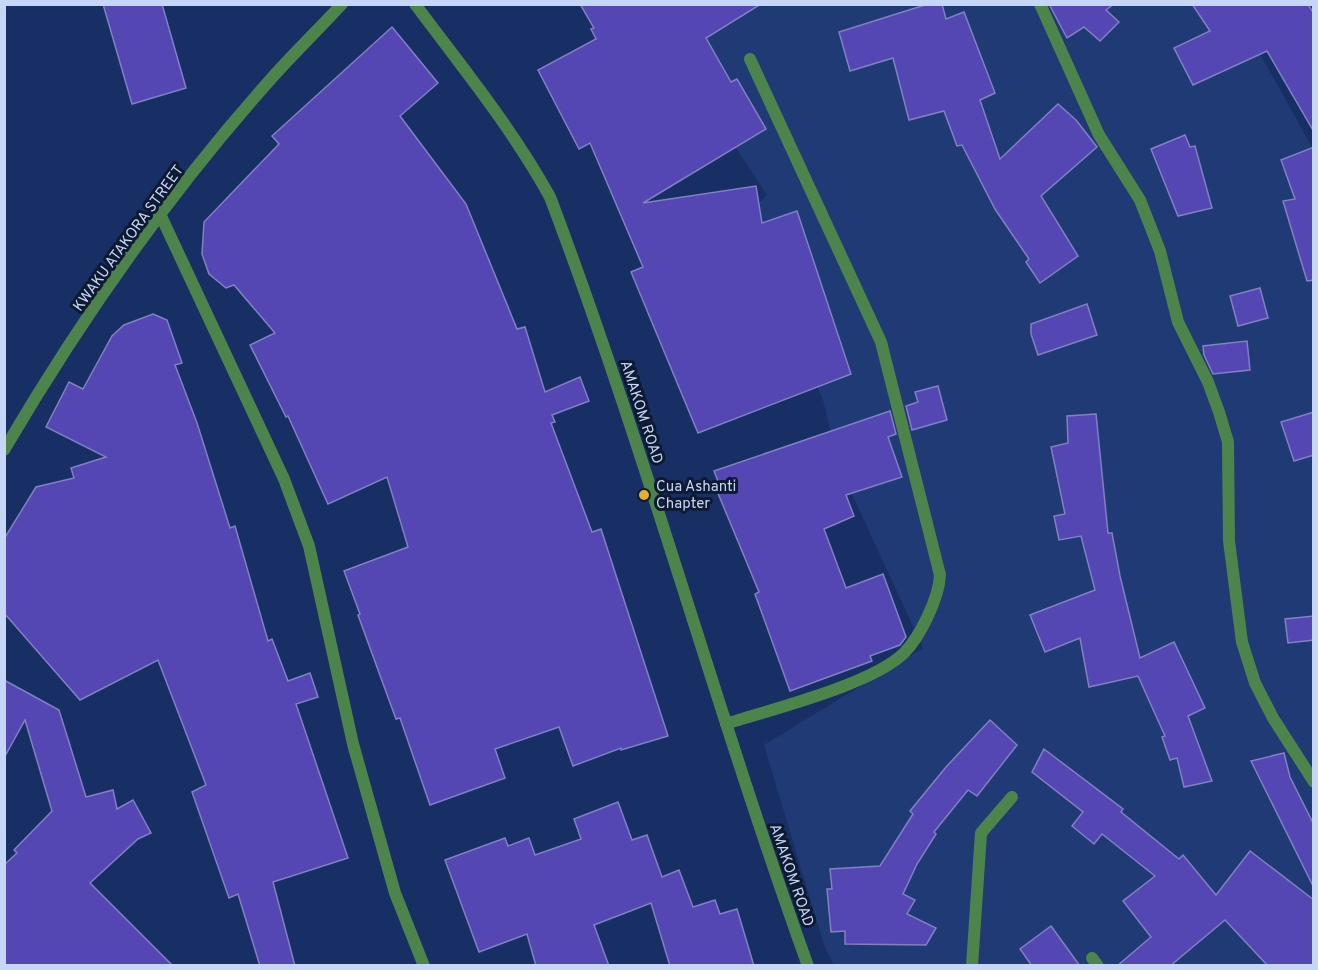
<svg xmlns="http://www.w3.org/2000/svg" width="1318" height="970" viewBox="0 0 1318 970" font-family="Overpass,sans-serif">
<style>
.built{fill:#203a75}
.building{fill:#5446b3;stroke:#8180c3;stroke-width:1.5}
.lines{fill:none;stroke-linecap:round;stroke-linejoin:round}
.service{stroke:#4d844c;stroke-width:12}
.minor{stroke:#4d844c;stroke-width:12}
.tertiary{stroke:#4d844c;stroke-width:12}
.poi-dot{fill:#e3ae35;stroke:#0e1a31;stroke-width:2}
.labels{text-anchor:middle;stroke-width:6;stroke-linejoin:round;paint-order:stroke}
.street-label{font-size:15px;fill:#c5d6f7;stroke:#0e1a31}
.poi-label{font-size:15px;fill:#c5d6f7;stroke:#0e1a31;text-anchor:start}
</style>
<rect width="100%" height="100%" fill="#172f65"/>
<path class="built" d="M 684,4 L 1233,5 L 1313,149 L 1313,965 L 834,965 L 824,945 L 764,745 L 923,648 L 839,466 L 823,400 L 772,283 L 752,210 L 767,195 L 655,25 Z"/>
<g class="building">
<path d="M 103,4 L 162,4 L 186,88 L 132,104 Z"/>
<path d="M 580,4 L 761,4 L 706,38 L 731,82 L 737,79 L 766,129 L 643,203 L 756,186 L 762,223 L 797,211 L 851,374 L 698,433 L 631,272 L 643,267 L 590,143 L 579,149 L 538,70 L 596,39 L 591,29 L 594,28 Z"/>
<path d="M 928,4 L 942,4 L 946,19 L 964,12 L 995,93 L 980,100 L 1000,159 L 1058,104 L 1076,120 L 1097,147 L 1041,196 L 1078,256 L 1040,283 L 1026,262 L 1029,259 L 995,209 L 962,145 L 957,146 L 944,111 L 909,120 L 893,58 L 850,71 L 839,32 Z"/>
<path d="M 1049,4 L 1114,4 L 1106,10 L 1119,22 L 1100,41 L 1084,27 L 1067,38 Z"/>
<path d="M 1192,4 L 1308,4 L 1314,14 L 1314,132 L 1267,51 L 1193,85 L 1174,48 L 1210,31 Z"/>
<path d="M 392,27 L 438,83 L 400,116 L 466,204 L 517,329 L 525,327 L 545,392 L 580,377 L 589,401 L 552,415 L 555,422 L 551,423 L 592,532 L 601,529 L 668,736 L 621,750 L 621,748 L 573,766 L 559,727 L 495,749 L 505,778 L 430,805 L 400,718 L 396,719 L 358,615 L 360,614 L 344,571 L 408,547 L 387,477 L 328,504 L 288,416 L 286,417 L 250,345 L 275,333 L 234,285 L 226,288 L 209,274 L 202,254 L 204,222 L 279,144 L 272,136 Z"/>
<path d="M 1185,135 L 1190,147 L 1195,146 L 1212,208 L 1178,216 L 1151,149 Z"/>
<path d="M 1314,147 L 1314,280 L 1307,281 L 1283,201 L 1295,199 L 1281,160 Z"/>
<path d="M 1260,288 L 1268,318 L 1238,326 L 1230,296 Z"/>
<path d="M 1087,304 L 1097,335 L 1038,355 L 1031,334 L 1031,324 Z"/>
<path d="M 153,314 L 167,320 L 182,363 L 175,365 L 197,423 L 230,528 L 235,526 L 268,641 L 272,639 L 288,681 L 310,673 L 318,697 L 296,704 L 348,858 L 273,882 L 295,966 L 260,966 L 238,894 L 229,898 L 192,792 L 206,785 L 158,660 L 80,700 L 4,613 L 4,539 L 36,487 L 74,478 L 71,468 L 106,457 L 46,427 L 69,382 L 83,389 L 112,336 L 124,325 Z"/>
<path d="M 1247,341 L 1250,370 L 1213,374 L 1204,355 L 1203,346 Z"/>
<path d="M 938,386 L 947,420 L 912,430 L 906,406 L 918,402 L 915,392 Z"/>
<path d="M 890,411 L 896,434 L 888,437 L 902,477 L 846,495 L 854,516 L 824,529 L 846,588 L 883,574 L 906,637 L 900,645 L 870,656 L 872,661 L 790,691 L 755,594 L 759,592 L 717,491 L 721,489 L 714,471 Z"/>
<path d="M 1314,412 L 1314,455 L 1294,461 L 1281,422 Z"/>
<path d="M 1096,414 L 1108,533 L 1112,533 L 1120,576 L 1140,658 L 1174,642 L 1205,708 L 1188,716 L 1212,781 L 1184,787 L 1177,758 L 1170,760 L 1162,737 L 1165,736 L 1138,676 L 1089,687 L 1080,638 L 1045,652 L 1030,615 L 1095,590 L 1081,536 L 1059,540 L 1054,516 L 1065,514 L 1051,447 L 1068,443 L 1067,416 Z"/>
<path d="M 1314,616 L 1314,640 L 1288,643 L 1285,619 Z"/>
<path d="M 4,680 L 59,710 L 86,797 L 113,790 L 117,809 L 133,800 L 151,833 L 138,839 L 90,883 L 173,966 L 4,966 L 4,865 L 17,853 L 14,850 L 52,811 L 25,720 L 4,758 Z"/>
<path d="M 990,720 L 1017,745 L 977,796 L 968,790 L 934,832 L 936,834 L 917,864 L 903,894 L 915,900 L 907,914 L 936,928 L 926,945 L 845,944 L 845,931 L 831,932 L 827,889 L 832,889 L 830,869 L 880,866 L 913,814 L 910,811 L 946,767 Z"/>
<path d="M 1044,749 L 1123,809 L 1121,812 L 1179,859 L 1183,855 L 1216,895 L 1250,851 L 1314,900 L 1314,966 L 1268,966 L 1225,920 L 1170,966 L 1117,966 L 1151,937 L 1123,901 L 1155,876 L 1102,834 L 1094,844 L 1072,826 L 1083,812 L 1032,772 Z"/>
<path d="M 1284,753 L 1290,777 L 1314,825 L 1314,888 L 1251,761 Z"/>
<path d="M 618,802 L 632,840 L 647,835 L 662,877 L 679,870 L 693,907 L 715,900 L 720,914 L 737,909 L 754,966 L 670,966 L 651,903 L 594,925 L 609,966 L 536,966 L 527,934 L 479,952 L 445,860 L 505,838 L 508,846 L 529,838 L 535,855 L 581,839 L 574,819 Z"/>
<path d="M 1051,926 L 1080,966 L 1032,966 L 1020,949 Z"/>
</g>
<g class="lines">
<g class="service">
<path d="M 1040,4 L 1099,135 L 1140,200 L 1160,251 L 1178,322 L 1208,382 L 1219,412 L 1228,442 L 1229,541 L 1242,642 L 1255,683 L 1273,718 L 1314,782"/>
<path d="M 1092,958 L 1098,966"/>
<path d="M 972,966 L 981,833 L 1012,797"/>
</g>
<g class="minor">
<path d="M 160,214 L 284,479 L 309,546 L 353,744 L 395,893 L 424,966"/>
<path d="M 726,724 C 772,709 871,685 904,653 C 920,637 939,598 940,575 L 881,342 L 750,59"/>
</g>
<g class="tertiary">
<path d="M 415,4 C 462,67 512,128 550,197 C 646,450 716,711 808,966"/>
<path d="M 4,450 C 81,319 169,193 270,80 C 293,54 318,30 342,4"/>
</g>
</g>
<circle class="poi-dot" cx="644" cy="495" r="6"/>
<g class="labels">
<g class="street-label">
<text transform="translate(128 238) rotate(-54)" y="5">KWAKU ATAKORA STREET</text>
<text transform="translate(642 412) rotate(72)" y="5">AMAKOM ROAD</text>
<text transform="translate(792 875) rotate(71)" y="5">AMAKOM ROAD</text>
</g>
<g class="poi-label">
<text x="656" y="491">Cua Ashanti<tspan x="656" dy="17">Chapter</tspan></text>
</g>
</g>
<rect width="1318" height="970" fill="none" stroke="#c5d6f7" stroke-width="12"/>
</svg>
